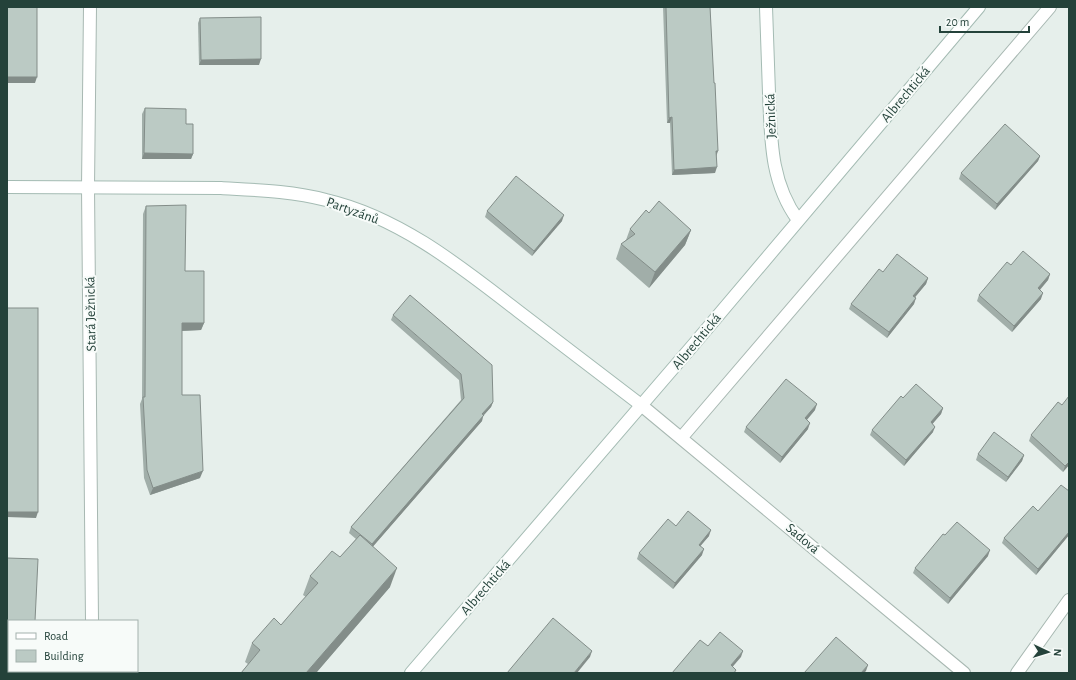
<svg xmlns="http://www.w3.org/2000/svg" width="1076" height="680" viewBox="0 0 1076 680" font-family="'Alegreya Sans',sans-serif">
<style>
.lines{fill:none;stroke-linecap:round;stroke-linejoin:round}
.street-casing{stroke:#a8b8b2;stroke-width:14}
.secondary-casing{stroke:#a4bbb3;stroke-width:14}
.street{stroke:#fff;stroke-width:12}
.secondary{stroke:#fff;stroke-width:12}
.wall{fill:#a1aea9}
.shaded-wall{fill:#838d89}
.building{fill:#bbcac4;stroke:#838d89}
.labels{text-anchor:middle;stroke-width:4;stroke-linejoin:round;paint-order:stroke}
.street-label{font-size:14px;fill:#24423a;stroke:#f7fbf9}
</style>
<rect width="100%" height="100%" fill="#e6efeb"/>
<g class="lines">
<g class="street-casing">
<g id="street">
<path d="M 90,7 L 88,187 L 92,621"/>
<path d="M 641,405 L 964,673"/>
<path d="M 682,437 L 1050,7"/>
<path d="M 7,664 L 9,664"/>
<path d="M 93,671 L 93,673"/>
<path d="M 1017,673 L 1069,600"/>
</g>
</g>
<g class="secondary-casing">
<g id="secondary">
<path d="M 766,7 C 767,36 768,64 769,93 C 771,138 770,182 798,220"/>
<path d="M 7,187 L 221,188 C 256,190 292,191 326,200 C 399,217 460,266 518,311 C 559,342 600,374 641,405"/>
<path d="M 411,673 L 694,344 L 979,7"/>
</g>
</g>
<use href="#street" class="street"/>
<use href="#secondary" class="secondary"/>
</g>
<g class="wall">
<path d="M 663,7 L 710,7 L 716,157 L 715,173 L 672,175 L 670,123 L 667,123 Z"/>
<path d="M 200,18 L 259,65 L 199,65 L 198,23 Z"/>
<path d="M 145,108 L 186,124 L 193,154 L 191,159 L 142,159 L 142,114 Z"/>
<path d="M 1040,156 L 1038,161 L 995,210 L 959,179 L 961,173 Z"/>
<path d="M 146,206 L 185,271 L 204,323 L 201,330 L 182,331 L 182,395 L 200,478 L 150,495 L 144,478 L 140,404 L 142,399 L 143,214 Z"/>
<path d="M 487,211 L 562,221 L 532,256 L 485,217 Z"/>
<path d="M 649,213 L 691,230 L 685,245 L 649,288 L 616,259 L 621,244 L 626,240 L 630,229 Z"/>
<path d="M 1011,265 L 1050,274 L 1048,280 L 1040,290 L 1041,299 L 1012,332 L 977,301 L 979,295 Z"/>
<path d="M 883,272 L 928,278 L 926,284 L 915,297 L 914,304 L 887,338 L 849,309 L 851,304 Z"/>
<path d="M 393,315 L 493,402 L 491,407 L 483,416 L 482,421 L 373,546 L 390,587 L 316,673 L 241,673 L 248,664 L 245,662 L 252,643 L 281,625 L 306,597 L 303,595 L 310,576 L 340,557 L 356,539 L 349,533 L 351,527 L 461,400 L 459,380 L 391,320 Z"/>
<path d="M 903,398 L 943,408 L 941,414 L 932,424 L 933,432 L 904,466 L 870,435 L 872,430 Z"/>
<path d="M 815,410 L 807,420 L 808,429 L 780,463 L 744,432 L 746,427 Z"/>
<path d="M 1031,435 L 1069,465 L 1063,472 L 1029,441 Z"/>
<path d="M 978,454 L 1024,455 L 1022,461 L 1006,482 L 976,460 Z"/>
<path d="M 1069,491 L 1069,535 L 1036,575 L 1002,543 L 1004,538 L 1038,511 Z"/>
<path d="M 676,526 L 709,536 L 700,546 L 702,555 L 673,589 L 637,559 L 639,553 Z"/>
<path d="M 988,556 L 948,604 L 913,573 L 915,568 Z"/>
</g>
<g class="shaded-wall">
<path d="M 261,59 L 259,65 L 199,65 L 201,60 Z"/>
<path d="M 7,77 L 37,77 L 35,83 L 7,83 Z"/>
<path d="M 672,117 L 670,123 L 667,123 L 669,118 Z"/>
<path d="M 716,151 L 718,151 L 716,157 Z"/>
<path d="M 144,153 L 193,154 L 191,159 L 142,159 Z"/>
<path d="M 1040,156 L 1038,161 L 995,210 L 997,204 Z"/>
<path d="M 717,167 L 715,173 L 672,175 L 674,170 Z"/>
<path d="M 564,215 L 562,221 L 532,256 L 534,251 Z"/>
<path d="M 691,230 L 685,245 L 649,288 L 655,272 Z"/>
<path d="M 1050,274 L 1048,280 L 1036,294 L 1038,288 Z"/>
<path d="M 928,278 L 926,284 L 911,302 L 913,296 Z"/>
<path d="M 1043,293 L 1041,299 L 1012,332 L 1014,326 Z"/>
<path d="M 916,298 L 914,304 L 887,338 L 889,332 Z"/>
<path d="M 182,323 L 204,323 L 201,330 L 179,331 Z"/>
<path d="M 493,402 L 491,407 L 483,416 L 482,421 L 370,550 L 372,544 Z"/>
<path d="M 817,404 L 815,410 L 803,424 L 805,418 Z"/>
<path d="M 943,408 L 941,414 L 929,428 L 931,422 Z"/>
<path d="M 810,423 L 808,429 L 780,463 L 782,457 Z"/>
<path d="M 935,427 L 933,432 L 904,466 L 906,460 Z"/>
<path d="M 1024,455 L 1022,461 L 1006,482 L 1008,477 Z"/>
<path d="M 1069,462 L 1069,465 L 1063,472 L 1065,466 Z"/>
<path d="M 203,471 L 200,478 L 150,495 L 153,488 Z"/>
<path d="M 7,512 L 38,512 L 36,518 L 7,517 Z"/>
<path d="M 711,530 L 709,536 L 697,550 L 699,545 Z"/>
<path d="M 1069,532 L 1069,535 L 1036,575 L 1038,569 Z"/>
<path d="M 704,549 L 702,555 L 673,589 L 675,583 Z"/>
<path d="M 990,550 L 988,556 L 948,604 L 950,598 Z"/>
<path d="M 397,568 L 390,587 L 316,673 L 306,673 Z"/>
<rect x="7" y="623" width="2" height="8"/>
<path d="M 592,651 L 590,657 L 577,673 L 574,673 Z"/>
<path d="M 743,651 L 741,657 L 729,671 L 731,665 Z"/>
<path d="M 868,665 L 866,671 L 864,673 L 861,673 Z"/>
</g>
<g class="building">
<rect x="7" y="7" width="30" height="70"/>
<path d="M 666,7 L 710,7 L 714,83 L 715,83 L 718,151 L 716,151 L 717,167 L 674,170 L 672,117 L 669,118 Z"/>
<path d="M 261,17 L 261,59 L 201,60 L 200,18 Z"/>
<path d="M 145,108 L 186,109 L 186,124 L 193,124 L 193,154 L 144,153 Z"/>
<path d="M 1005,124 L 1040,156 L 997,204 L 961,173 Z"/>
<path d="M 516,176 L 564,215 L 534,251 L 487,211 Z"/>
<path d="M 659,201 L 691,230 L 655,272 L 621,244 L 635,234 L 630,229 L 646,210 L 649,213 Z"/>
<path d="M 186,205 L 185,271 L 204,271 L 204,323 L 182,323 L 182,395 L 200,395 L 203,471 L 153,488 L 147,470 L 143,397 L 145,397 L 146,206 Z"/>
<path d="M 1023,251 L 1050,274 L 1038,288 L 1043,293 L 1014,326 L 979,295 L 1007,262 L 1011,265 Z"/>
<path d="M 897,254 L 928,278 L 913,296 L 916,298 L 889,332 L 851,304 L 879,269 L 883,272 Z"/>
<path d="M 410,295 L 492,365 L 493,402 L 482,414 L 484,415 L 372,544 L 351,527 L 464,398 L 461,374 L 393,315 Z"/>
<rect x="7" y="308" width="31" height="204"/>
<path d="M 786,379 L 817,404 L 805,418 L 810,423 L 782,457 L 746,427 Z"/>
<path d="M 916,384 L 943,408 L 931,422 L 935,427 L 906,460 L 872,430 L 901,396 L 903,398 Z"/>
<path d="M 1069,396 L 1069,462 L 1065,466 L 1031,435 L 1058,402 L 1062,405 Z"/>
<path d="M 994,432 L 1024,455 L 1008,477 L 978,454 Z"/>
<path d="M 1061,485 L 1069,491 L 1069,532 L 1038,569 L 1004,538 L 1033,506 L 1038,511 Z"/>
<path d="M 688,511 L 711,530 L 699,545 L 704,549 L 675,583 L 639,553 L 668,519 L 676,526 Z"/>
<path d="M 957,522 L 990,550 L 950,598 L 915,568 L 943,534 L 945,535 Z"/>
<path d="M 360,535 L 397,568 L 306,673 L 241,673 L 260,650 L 252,643 L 274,618 L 281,625 L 299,604 L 318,583 L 310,576 L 332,551 L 340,557 Z"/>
<path d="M 7,558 L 38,559 L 35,621 L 9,621 L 9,623 L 7,623 Z"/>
<path d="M 553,618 L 592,651 L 574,673 L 507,673 Z"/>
<path d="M 720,632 L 743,651 L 731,665 L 736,670 L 734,673 L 672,673 L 700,640 L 708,646 Z"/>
<path d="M 836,637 L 868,665 L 861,673 L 804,673 Z"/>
</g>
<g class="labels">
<g class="street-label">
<text transform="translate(905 94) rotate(-50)" y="5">Albrechtická</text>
<text transform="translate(770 116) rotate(-92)" y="5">Ježnická</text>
<text transform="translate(353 210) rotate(20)" y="5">Partyzánů</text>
<text transform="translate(90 314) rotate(-91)" y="5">Stará Ježnická</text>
<text transform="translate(696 341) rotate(-50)" y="5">Albrechtická</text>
<text transform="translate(803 538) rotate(40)" y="5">Sadová</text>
<text transform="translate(485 587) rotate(-49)" y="5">Albrechtická</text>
</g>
</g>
<rect width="1076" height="680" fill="none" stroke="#24423a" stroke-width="16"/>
<rect x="8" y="620" width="130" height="52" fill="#f7fbf9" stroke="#a3b1ad"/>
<rect x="16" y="633" width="20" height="6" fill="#ffffff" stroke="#a3b1ad"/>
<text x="44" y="640" font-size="12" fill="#24423a">Road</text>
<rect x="16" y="650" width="20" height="12" fill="#bbcac4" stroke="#a3b1ad"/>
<text x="44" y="660" font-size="12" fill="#24423a">Building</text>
<g transform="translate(1048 652) rotate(94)" stroke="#f7fbf9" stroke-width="3" paint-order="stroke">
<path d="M0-3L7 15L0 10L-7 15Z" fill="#24423a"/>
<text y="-6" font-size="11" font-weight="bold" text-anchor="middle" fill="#24423a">N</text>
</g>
<path d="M940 26v6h89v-6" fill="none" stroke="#24423a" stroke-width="2"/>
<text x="946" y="26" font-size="12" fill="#24423a" stroke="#f7fbf9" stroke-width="3" paint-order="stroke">20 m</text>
</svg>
